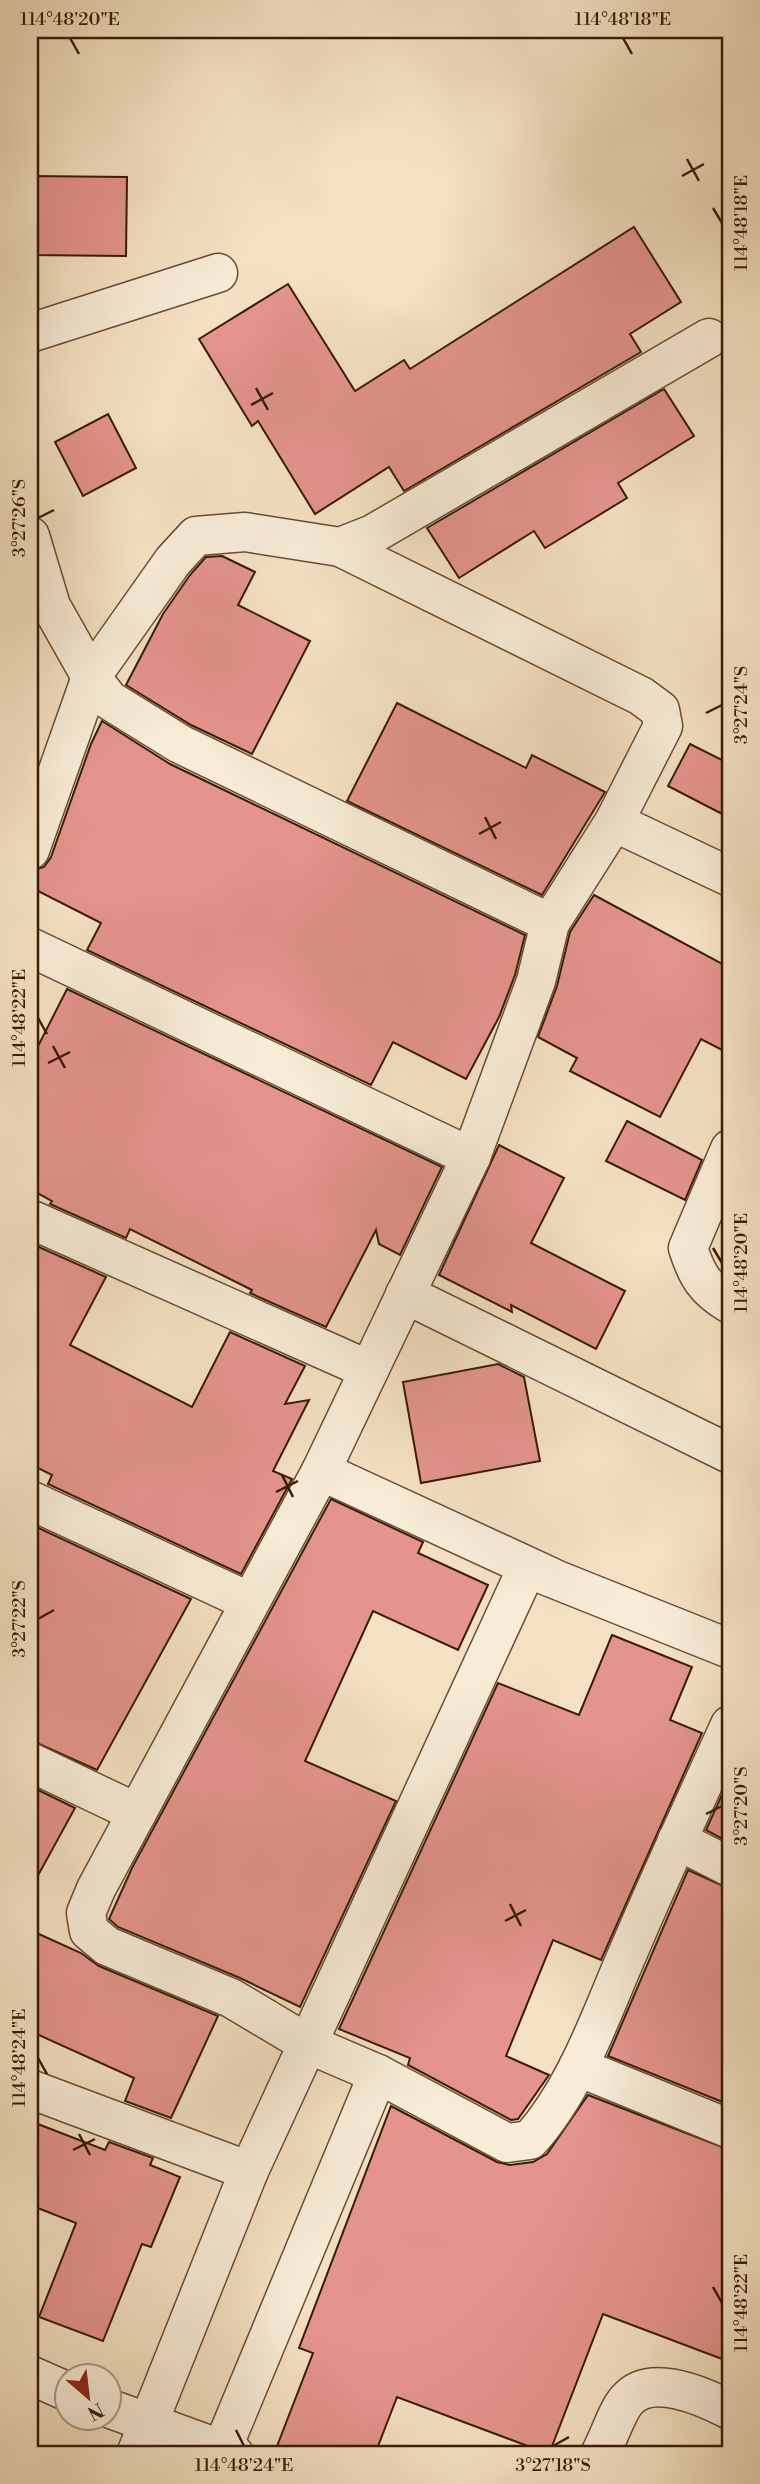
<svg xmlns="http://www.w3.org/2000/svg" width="760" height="2484" viewBox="0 0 760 2484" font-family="'Libre Bodoni',serif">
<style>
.building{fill:#e4948c;stroke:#381c06;stroke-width:2}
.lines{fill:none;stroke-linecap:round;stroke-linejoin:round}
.street-casing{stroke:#674d35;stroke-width:41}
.street{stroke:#f8ecd7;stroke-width:38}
.ticks{fill:none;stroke:#381c06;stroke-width:2.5}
.neatline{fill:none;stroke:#381c06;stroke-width:2.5}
.ticks-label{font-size:18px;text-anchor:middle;fill:#381c06}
</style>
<rect width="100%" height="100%" fill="#f4e1c2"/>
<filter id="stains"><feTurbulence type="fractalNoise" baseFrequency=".00286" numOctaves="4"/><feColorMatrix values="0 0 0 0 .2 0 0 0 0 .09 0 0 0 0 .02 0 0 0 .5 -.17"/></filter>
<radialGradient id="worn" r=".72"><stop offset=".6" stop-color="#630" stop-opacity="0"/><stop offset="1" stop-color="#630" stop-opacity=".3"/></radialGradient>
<g class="building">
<path d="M 30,176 L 127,177 L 126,256 L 30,255 Z"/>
<path d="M 634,227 L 681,302 L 630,334 L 641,352 L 404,491 L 389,467 L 315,514 L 258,421 L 252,426 L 199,339 L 288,284 L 355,391 L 404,360 L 410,369 Z"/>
<path d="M 664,389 L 694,436 L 618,483 L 627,498 L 545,548 L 534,531 L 459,578 L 427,528 Z"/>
<path d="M 108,414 L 136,468 L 83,496 L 55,442 Z"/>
<path d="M 222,556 L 255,572 L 238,605 L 310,641 L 252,754 L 191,725 L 126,685 L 163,614 L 190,575 L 206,557 Z"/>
<path d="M 397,703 L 526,768 L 532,755 L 605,792 L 542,895 L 347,801 Z"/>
<path d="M 102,721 L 170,764 L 525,935 L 515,975 L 499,1017 L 466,1079 L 393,1042 L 371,1085 L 87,950 L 101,923 L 30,887 L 30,871 L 44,867 L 51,857 L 91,744 Z"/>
<path d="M 690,744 L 730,764 L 730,818 L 668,786 Z"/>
<path d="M 594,895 L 730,968 L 730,1054 L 701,1039 L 660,1117 L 570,1071 L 577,1058 L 538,1037 L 557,986 L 570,932 Z"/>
<path d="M 67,989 L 442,1167 L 400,1255 L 379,1244 L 376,1230 L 326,1327 L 250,1293 L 252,1290 L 130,1229 L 126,1238 L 50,1204 L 52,1201 L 30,1189 L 30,1062 Z"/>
<path d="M 627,1121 L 702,1160 L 685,1200 L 606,1161 Z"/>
<path d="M 499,1145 L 564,1178 L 531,1243 L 625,1291 L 596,1349 L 511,1305 L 512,1312 L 439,1275 Z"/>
<path d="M 30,1243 L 106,1277 L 70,1345 L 192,1407 L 230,1332 L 305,1366 L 285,1404 L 309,1400 L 273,1471 L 292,1479 L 241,1574 L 48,1484 L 52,1475 L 30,1464 Z"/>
<path d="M 498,1364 L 524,1377 L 540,1461 L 421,1483 L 403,1382 Z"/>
<path d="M 331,1499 L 423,1542 L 418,1553 L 488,1585 L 458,1650 L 373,1611 L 305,1761 L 396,1801 L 300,2007 L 240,1978 L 118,1927 L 109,1919 L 132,1868 Z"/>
<path d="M 30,1524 L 191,1599 L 97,1770 L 30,1740 Z"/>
<path d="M 612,1635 L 692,1667 L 670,1720 L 702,1733 L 601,1960 L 553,1940 L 506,2056 L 549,2075 L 518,2119 L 511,2120 L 408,2065 L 410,2058 L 339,2029 L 498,1683 L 579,1715 Z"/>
<path d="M 730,1777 L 730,1843 L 706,1830 Z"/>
<path d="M 30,1786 L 75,1808 L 30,1890 Z"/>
<path d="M 688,1870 L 730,1889 L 730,2105 L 608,2056 Z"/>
<path d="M 30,1930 L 81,1953 L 99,1966 L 218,2016 L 171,2118 L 125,2101 L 134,2078 L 30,2031 Z"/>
<path d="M 588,2095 L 730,2150 L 730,2362 L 603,2314 L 549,2454 L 397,2397 L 375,2454 L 274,2454 L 313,2353 L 299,2348 L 391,2106 L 497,2162 L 510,2165 L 533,2162 L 547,2154 Z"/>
<path d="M 30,2121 L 105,2150 L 109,2142 L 153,2158 L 150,2165 L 180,2177 L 151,2247 L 142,2244 L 103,2341 L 39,2317 L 76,2223 L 30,2205 Z"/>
</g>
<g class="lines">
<g class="street-casing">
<g id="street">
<path d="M 30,333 L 218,273"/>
<path d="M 30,536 L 51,606 L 91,677 L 109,700 L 180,744 L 550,923"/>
<path d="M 340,547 L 641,696 L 660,710 L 663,726 L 614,822 L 550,923 L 536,981 L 471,1157 L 321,1471 L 96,1889 L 86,1913 L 89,1931 L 107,1946 L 231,1998 L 308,2044 L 378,2074 L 507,2143 L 530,2140 C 578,2086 601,2014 630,1948 C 662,1873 696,1799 730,1725"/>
<path d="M 614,822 L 730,877"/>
<path d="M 30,850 L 91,677 L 173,561 L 196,536 L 245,532 L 340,547 L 373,534 L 709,338"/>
<path d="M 30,947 L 471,1157"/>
<path d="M 730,1149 L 688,1248 C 697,1276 705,1289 730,1304"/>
<path d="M 30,1219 L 369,1370"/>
<path d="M 405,1294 L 730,1454"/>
<path d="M 321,1471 L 551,1577"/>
<path d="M 30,1500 L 250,1602"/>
<path d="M 30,1762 L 137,1813"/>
<path d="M 677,1840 L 730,1867"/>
<path d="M 578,2067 L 730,2129"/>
<path d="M 30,2089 L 249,2171"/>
<path d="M 30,2375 L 66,2391"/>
<path d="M 108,2408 L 234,2454"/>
<path d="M 136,2454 L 249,2171 L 527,1568 L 730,1649"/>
<path d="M 220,2454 L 378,2074"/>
<path d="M 600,2454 C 608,2440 617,2411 627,2400 C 651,2372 705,2397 730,2410"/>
</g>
</g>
<use href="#street" class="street"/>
</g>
<path class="ticks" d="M 70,38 L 79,54M 623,38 L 632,54M 687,159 L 699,181M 682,176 L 704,164M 713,208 L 722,223M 256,388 L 268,410M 251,405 L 273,393M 38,518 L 54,510M 706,713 L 722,705M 485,817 L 496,839M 479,834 L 501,822M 38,1018 L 47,1034M 53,1046 L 65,1068M 48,1063 L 70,1052M 713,1248 L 722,1263M 282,1475 L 293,1497M 276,1492 L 298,1481M 38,1619 L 54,1610M 706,1814 L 722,1806M 510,1904 L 521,1926M 505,1921 L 526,1910M 38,2058 L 47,2074M 79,2134 L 90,2155M 73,2150 L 95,2139M 713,2287 L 722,2303M 236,2430 L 244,2446M 553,2446 L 569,2437"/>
<rect width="760" height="2484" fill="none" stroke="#f4e1c2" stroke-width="77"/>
<g transform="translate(88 2397) rotate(152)"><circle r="33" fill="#f8ecd7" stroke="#ab9983" stroke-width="2"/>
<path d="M0-5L12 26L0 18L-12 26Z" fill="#8f2418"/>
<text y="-10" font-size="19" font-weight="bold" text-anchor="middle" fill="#381c06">N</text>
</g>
<rect x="38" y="38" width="684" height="2408" class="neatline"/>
<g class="ticks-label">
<text x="70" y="25">114°48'20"E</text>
<text x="623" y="25">114°48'18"E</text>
<text transform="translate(741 223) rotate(-90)" y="6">114°48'18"E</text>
<text transform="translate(19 518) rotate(-90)" y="6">3°27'26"S</text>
<text transform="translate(741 705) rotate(-90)" y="6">3°27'24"S</text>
<text transform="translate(19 1018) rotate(-90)" y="6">114°48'22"E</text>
<text transform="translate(741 1263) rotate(-90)" y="6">114°48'20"E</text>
<text transform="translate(19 1619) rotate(-90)" y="6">3°27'22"S</text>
<text transform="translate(741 1806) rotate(-90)" y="6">3°27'20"S</text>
<text transform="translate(19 2058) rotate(-90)" y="6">114°48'24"E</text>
<text transform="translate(741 2303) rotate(-90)" y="6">114°48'22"E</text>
<text x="244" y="2471">114°48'24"E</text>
<text x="553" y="2471">3°27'18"S</text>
</g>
<rect width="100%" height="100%" filter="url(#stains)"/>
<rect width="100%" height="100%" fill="url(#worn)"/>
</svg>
